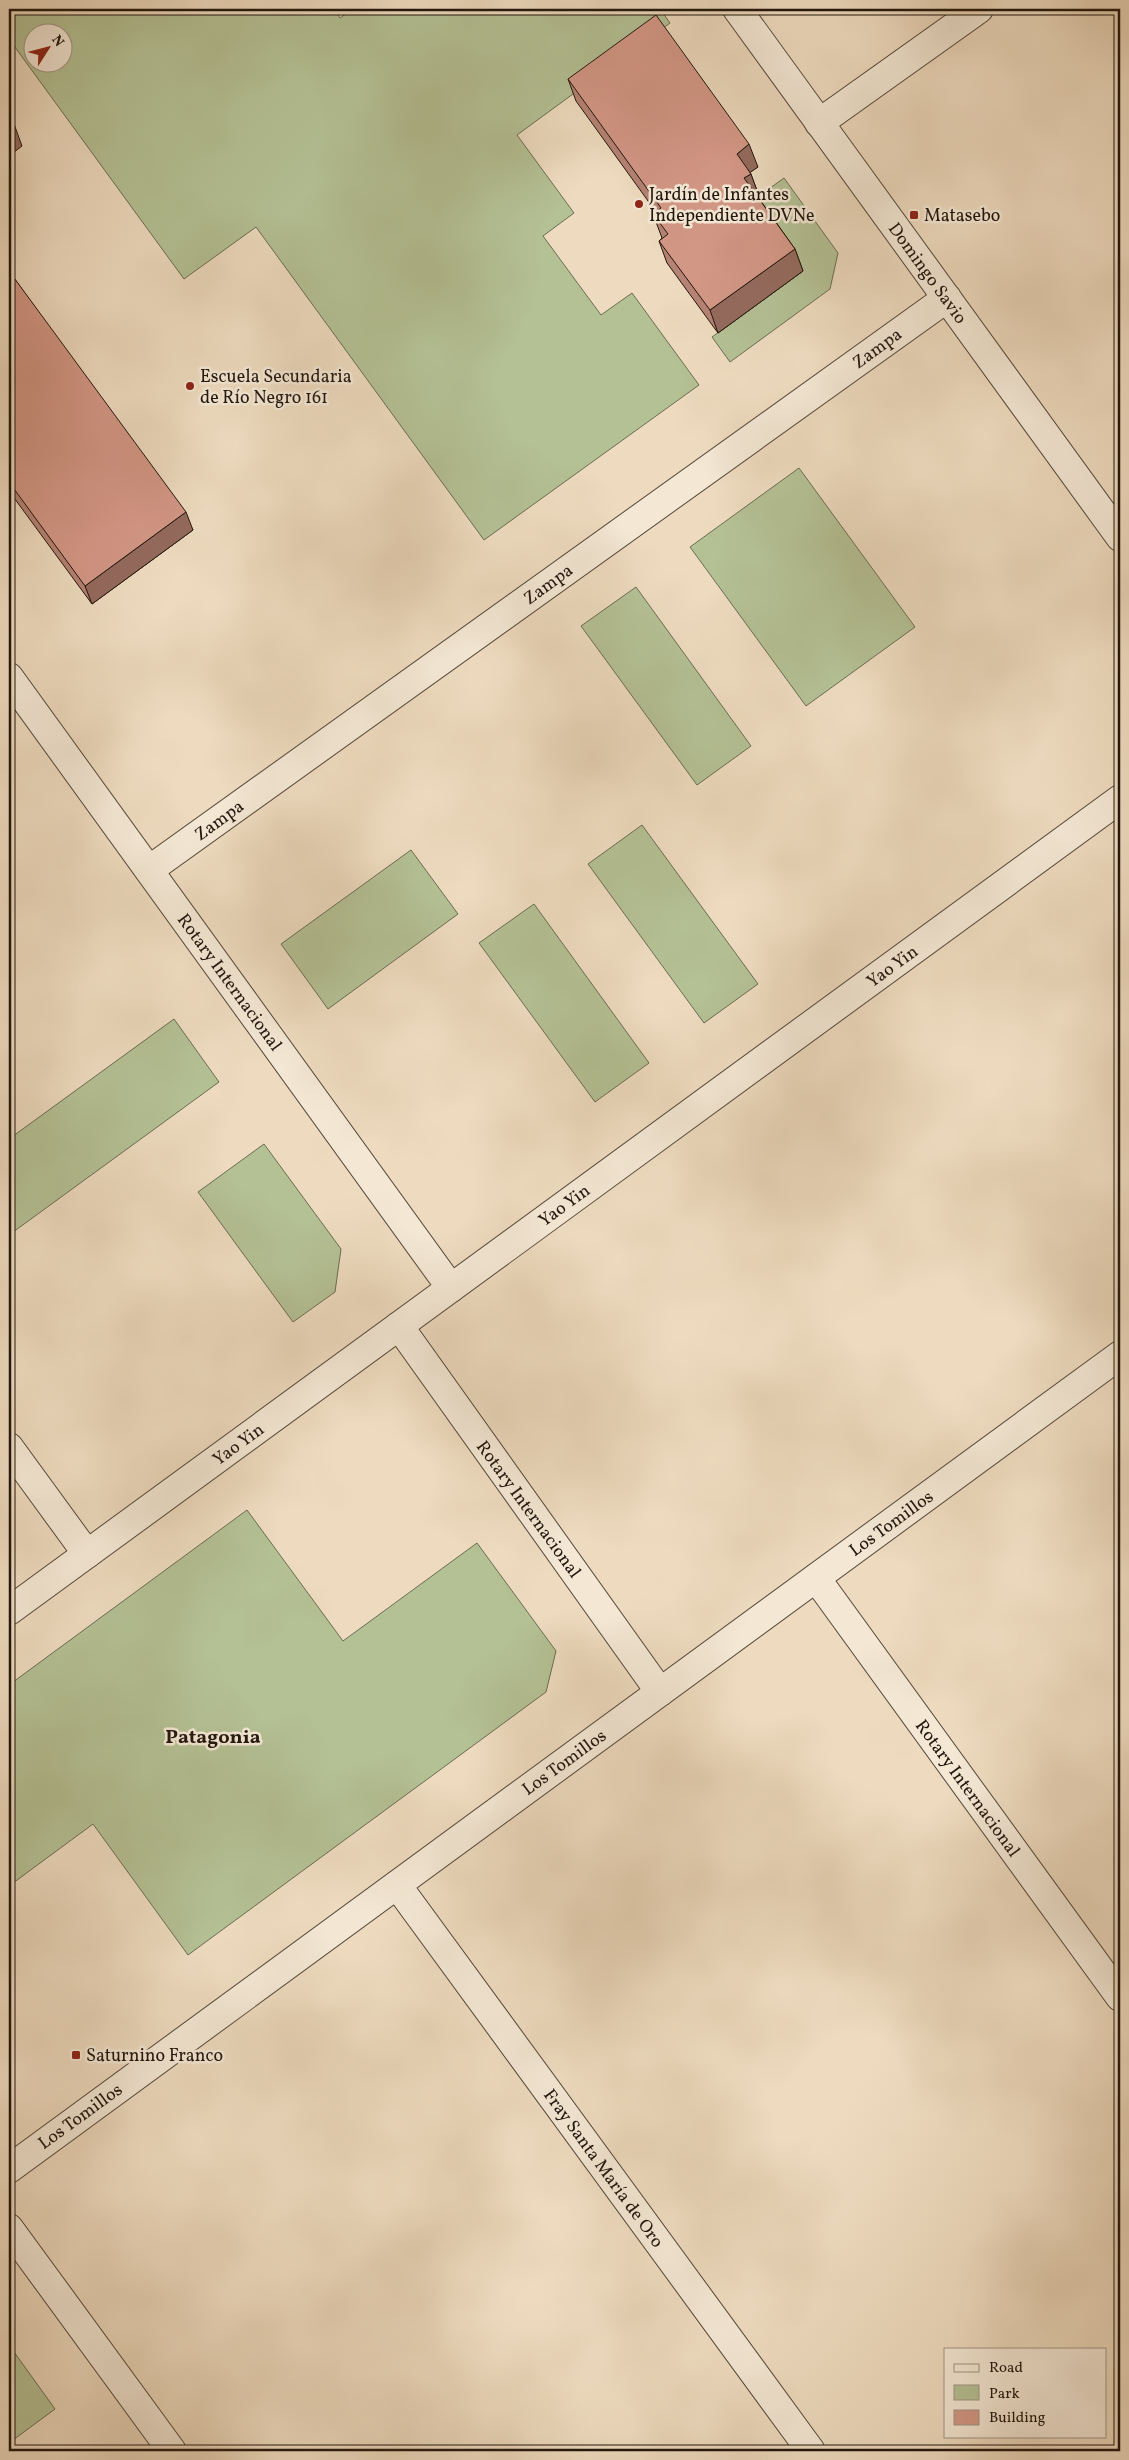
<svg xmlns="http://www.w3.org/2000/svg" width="1129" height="2460" viewBox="0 0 1129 2460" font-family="Vollkorn,serif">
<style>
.green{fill:#b4c195;stroke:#6a6c52;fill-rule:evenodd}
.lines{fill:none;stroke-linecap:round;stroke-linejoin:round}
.minor-casing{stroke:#54473a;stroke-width:30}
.minor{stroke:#f4e8d5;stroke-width:28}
.wall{fill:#b58273;stroke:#21160e}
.shaded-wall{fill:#946a5e;stroke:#21160e}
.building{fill:#d39786;stroke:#21160e}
.poi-dot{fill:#8f2418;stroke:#f4e8d5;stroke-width:2}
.labels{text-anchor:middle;stroke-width:5;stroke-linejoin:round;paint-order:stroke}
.poi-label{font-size:18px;fill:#21160e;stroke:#f4e8d5;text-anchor:start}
.street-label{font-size:18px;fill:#21160e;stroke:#f4e8d5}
.quarter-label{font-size:20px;font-weight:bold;fill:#21160e;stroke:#f4e8d5}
</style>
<rect width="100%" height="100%" fill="#eedbbf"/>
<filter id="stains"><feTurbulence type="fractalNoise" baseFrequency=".004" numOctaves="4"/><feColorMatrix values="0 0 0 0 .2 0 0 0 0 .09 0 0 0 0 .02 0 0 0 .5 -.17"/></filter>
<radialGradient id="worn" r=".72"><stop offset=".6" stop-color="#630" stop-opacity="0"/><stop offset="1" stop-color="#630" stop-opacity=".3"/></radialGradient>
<g class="green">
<path d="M 9,9 L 334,9 L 340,18 L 353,9 L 660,9 L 670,23 L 517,135 L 574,213 L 543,236 L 601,315 L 632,293 L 699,385 L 484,540 L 256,227 L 184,279 L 9,39 ZM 32,32 L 62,32 L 62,62 L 32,62 Z"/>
<path d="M 784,178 L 838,253 L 830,289 L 730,362 L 712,337 L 803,271 L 752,201 Z"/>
<path d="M 799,468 L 915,627 L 806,706 L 690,547 Z"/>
<path d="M 636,587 L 751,746 L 697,785 L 581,626 Z"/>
<path d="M 642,825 L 758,984 L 704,1023 L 588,864 Z"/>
<path d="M 411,850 L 458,914 L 328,1009 L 281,944 Z"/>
<path d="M 534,904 L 649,1063 L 595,1102 L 479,943 Z"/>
<path d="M 174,1019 L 219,1082 L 9,1235 L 9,1139 Z"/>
<path d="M 264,1144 L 341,1249 L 335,1292 L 293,1322 L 198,1192 Z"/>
<path d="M 247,1510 L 343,1641 L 477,1543 L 556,1651 L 546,1692 L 188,1955 L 93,1824 L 9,1886 L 9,1685 Z"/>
<path d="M 9,2345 L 55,2409 L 9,2443 Z"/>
</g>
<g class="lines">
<g class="minor-casing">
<g id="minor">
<path d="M 737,9 L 1120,537"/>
<path d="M 819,123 L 979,9"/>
<path d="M 9,677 L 451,1288"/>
<path d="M 149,870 L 947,298"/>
<path d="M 399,1326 L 660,1692"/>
<path d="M 9,1447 L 87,1554"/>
<path d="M 816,1578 L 1120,1997"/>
<path d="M 9,1611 L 1120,799"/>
<path d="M 397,1885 L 811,2451"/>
<path d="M 9,2169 L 1120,1355"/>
<path d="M 9,2228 L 172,2451"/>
</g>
</g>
<use href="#minor" class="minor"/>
</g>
<g class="wall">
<path d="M 568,79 L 758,167 L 750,172 L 759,196 L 758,197 L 795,249 L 803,271 L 718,333 L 667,263 L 659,241 L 662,238 L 653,214 L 656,212 L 576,101 Z"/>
<path d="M 9,271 L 193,530 L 92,604 L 9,491 Z"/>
</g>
<g class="shaded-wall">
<path d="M 14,124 L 22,146 L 9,156 L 9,128 Z"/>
<path d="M 749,144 L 758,167 L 745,176 L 737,154 Z"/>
<path d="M 751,174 L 759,196 L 752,201 L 744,178 Z"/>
<path d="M 795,249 L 803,271 L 718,333 L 710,310 Z"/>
<path d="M 186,512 L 193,530 L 92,604 L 85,586 Z"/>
</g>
<g class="building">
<path d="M 656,15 L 749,144 L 737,154 L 751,174 L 744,178 L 795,249 L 710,310 L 659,241 L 668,234 L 653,214 L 661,208 L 568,79 Z"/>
<path d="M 9,117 L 14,124 L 9,128 Z"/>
<path d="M 9,271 L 186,512 L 85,586 L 9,482 Z"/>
</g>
<g class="poi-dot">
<circle cx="639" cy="204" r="5"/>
<rect x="909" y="210" width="10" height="10" rx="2.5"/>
<circle cx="190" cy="386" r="5"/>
<rect x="71" y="2050" width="10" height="10" rx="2.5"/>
</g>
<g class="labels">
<g class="poi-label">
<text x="649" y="200">Jardín de Infantes<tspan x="649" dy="21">Independiente DVNe</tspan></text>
<text x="924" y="221">Matasebo</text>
<text x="200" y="382">Escuela Secundaria<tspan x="200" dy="21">de Río Negro 161</tspan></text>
<text x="86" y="2061">Saturnino Franco</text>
</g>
<g class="street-label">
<text transform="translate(928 273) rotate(54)" y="6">Domingo Savio</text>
<text transform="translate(877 348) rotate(-36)" y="6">Zampa</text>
<text transform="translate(548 584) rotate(-36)" y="6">Zampa</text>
<text transform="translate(219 820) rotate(-36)" y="6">Zampa</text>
<text transform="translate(892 966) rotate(-36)" y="6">Yao Yin</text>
<text transform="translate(230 982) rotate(54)" y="6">Rotary Internacional</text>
<text transform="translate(564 1205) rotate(-36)" y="6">Yao Yin</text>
<text transform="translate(238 1444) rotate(-36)" y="6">Yao Yin</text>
<text transform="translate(529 1509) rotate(54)" y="6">Rotary Internacional</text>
<text transform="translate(891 1523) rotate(-36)" y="6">Los Tomillos</text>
<text transform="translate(564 1762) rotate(-36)" y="6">Los Tomillos</text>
<text transform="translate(968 1788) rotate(54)" y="6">Rotary Internacional</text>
<text transform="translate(80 2116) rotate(-36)" y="6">Los Tomillos</text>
<text transform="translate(604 2168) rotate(54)" y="6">Fray Santa María de Oro</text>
</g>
<g class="quarter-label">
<text x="213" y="1743">Patagonia</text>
</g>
</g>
<rect width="1129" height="2460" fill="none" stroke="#eedbbf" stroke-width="30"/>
<rect x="10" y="10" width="1109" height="2440" fill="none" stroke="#21160e" stroke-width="2.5"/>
<rect x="15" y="15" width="1099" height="2430" fill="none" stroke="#21160e"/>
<rect x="944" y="2348" width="162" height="90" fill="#f4e8d5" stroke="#a09485"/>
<rect x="954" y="2364" width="25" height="8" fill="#f4e8d5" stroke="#a09485"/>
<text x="989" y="2372" font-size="15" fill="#21160e">Road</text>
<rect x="954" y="2385" width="25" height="15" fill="#b4c195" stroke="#a09485"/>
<text x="989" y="2398" font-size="15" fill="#21160e">Park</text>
<rect x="954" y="2410" width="25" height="15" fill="#d39786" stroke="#a09485"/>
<text x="989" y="2422" font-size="15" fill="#21160e">Building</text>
<g transform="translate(48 48) rotate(54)"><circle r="24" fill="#f4e8d5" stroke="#a09485"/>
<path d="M0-4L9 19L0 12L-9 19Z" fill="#8f2418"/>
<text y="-8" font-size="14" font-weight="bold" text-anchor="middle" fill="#21160e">N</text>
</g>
<rect width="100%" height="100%" filter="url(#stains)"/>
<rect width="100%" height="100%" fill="url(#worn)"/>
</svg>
